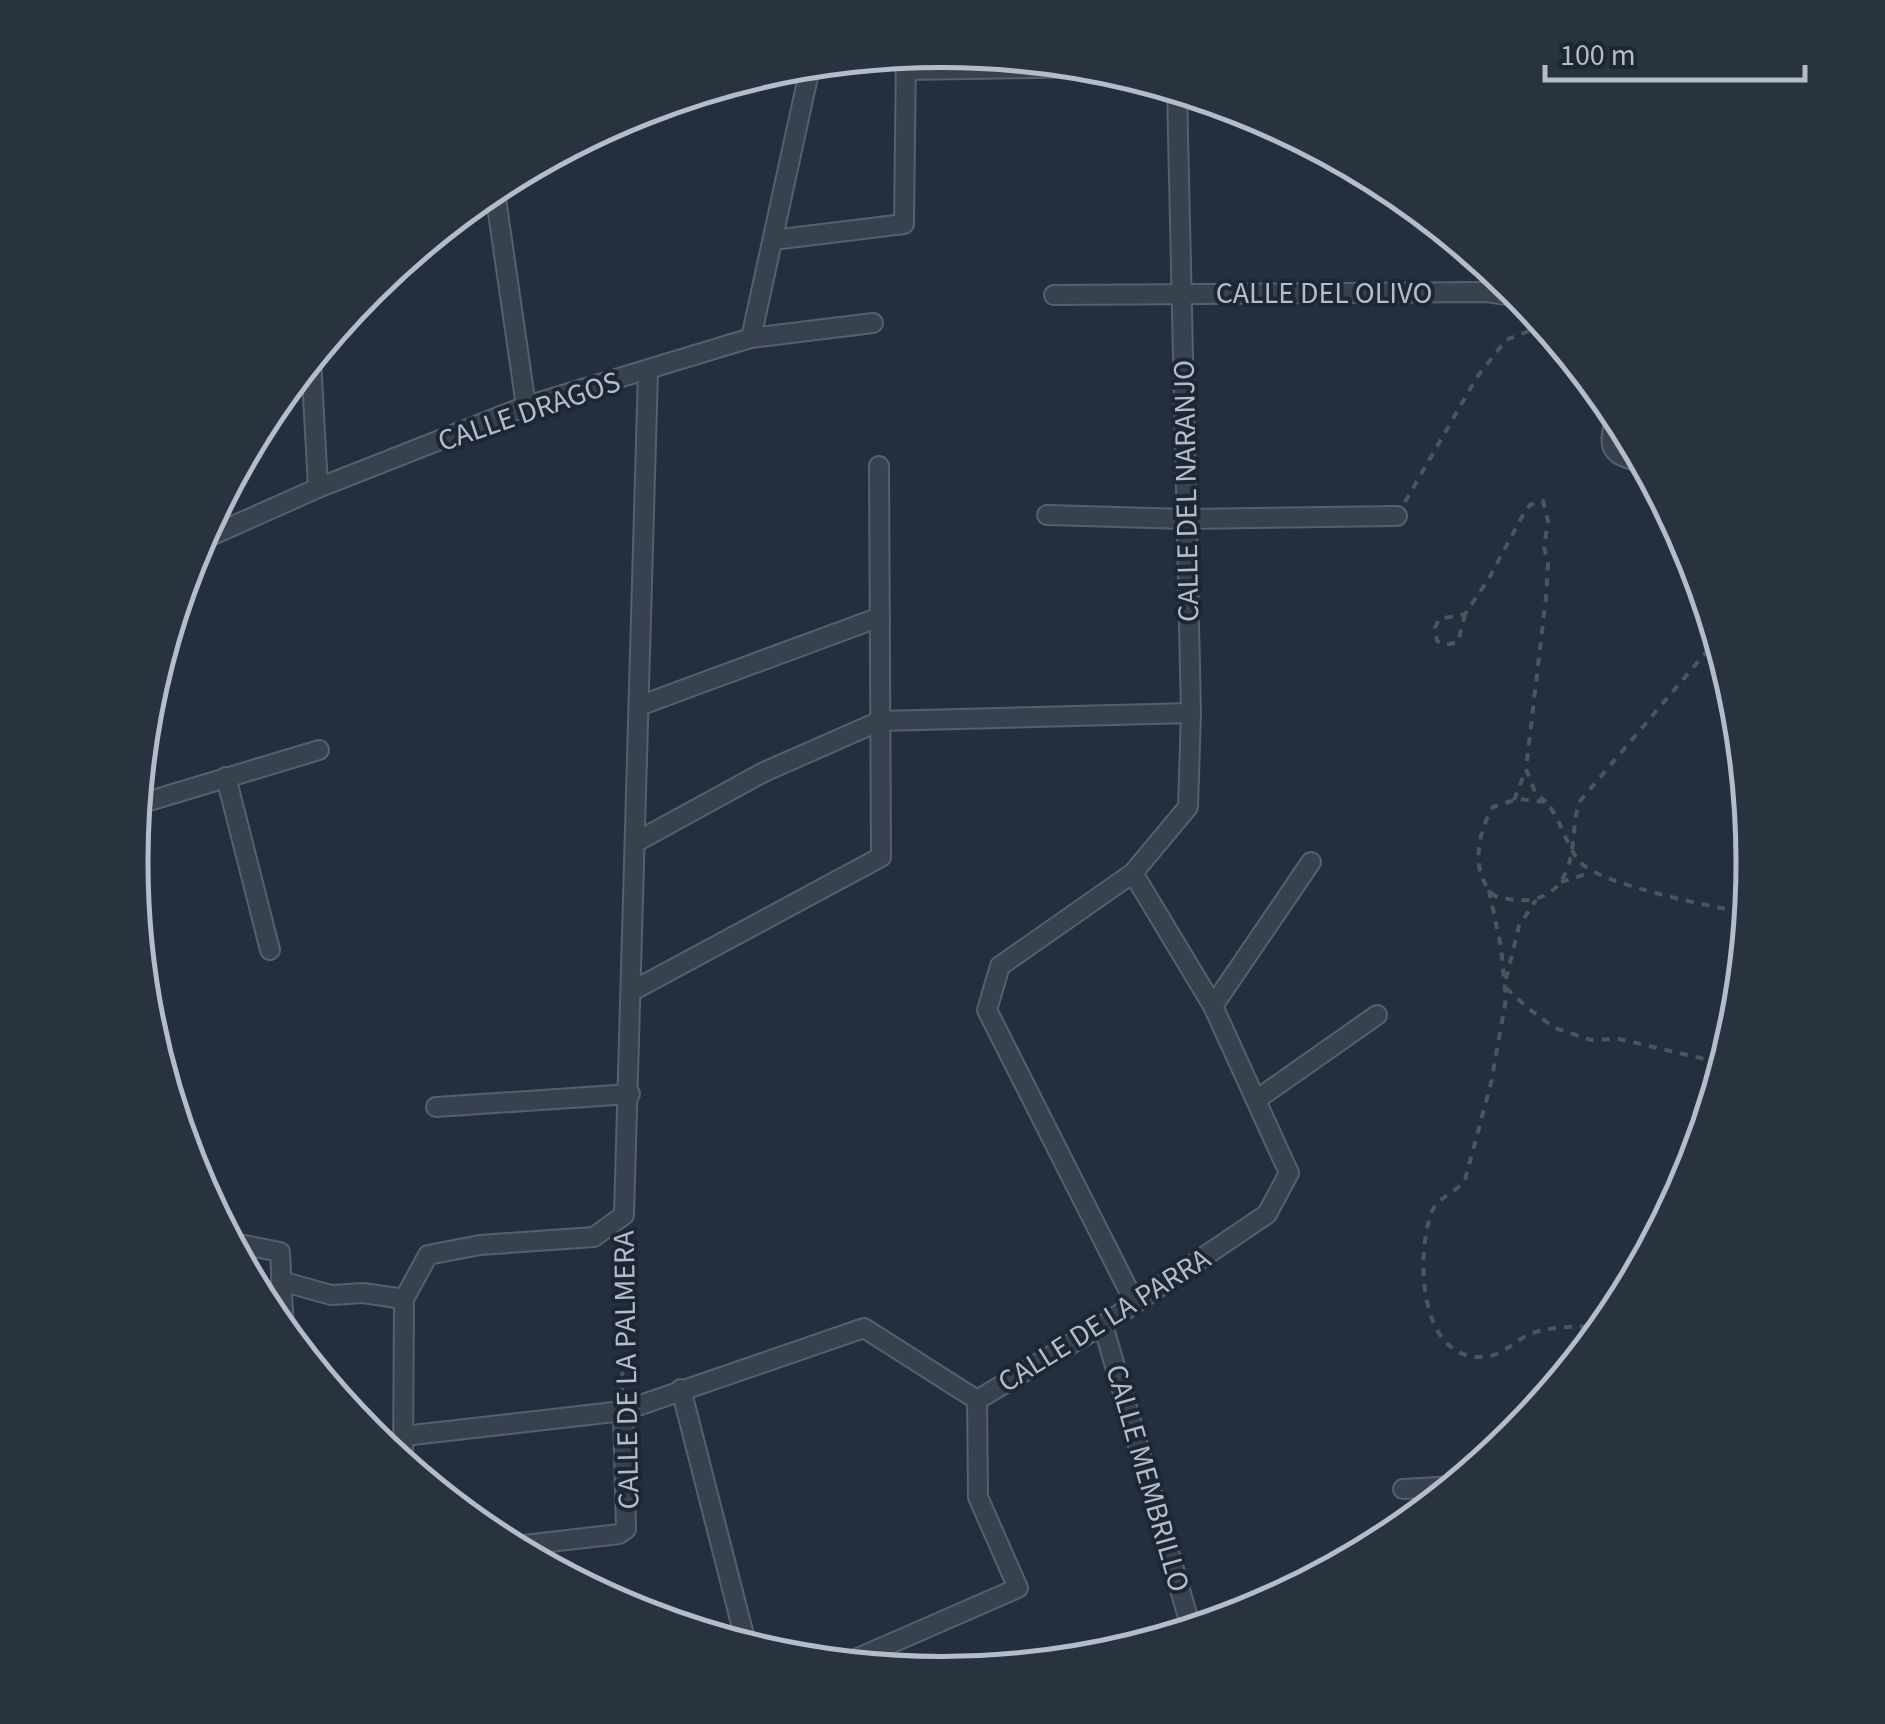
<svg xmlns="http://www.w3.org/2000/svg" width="1885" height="1724" viewBox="0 0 1885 1724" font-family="'Source Sans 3',sans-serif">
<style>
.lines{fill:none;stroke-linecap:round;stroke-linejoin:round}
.minor-casing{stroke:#565f6c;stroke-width:22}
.path{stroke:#44595c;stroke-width:4;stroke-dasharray:8 8;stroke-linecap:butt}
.minor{stroke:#38414e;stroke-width:18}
.labels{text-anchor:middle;stroke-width:8;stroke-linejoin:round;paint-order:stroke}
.street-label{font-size:30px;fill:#b4bcc9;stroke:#1d2633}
.rim{fill:none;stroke:#b4bcc9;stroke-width:5}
</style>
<rect width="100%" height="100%" fill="#242f3e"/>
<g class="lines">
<g class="minor-casing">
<g id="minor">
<path d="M 905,70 L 1106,67"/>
<path d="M 494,185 L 526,406"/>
<path d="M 773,240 L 904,224 L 906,54"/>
<path d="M 1054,295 L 1486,292 L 1525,298"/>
<path d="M 751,338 L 811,63"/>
<path d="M 311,358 L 318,488"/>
<path d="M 1618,411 C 1607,447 1606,455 1646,463"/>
<path d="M 1047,515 L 1186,519 L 1397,516"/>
<path d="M 197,542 L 318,488 L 526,406 L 751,338 L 873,323"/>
<path d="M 639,706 L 880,617"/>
<path d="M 226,777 L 270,950"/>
<path d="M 136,805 L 319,750"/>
<path d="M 636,842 L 764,772 L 880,721 L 1191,713"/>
<path d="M 632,991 L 881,857 L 879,466"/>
<path d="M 1213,1006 L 1311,862"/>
<path d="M 1256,1100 L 1377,1015"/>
<path d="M 436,1107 L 630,1094"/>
<path d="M 229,1242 L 280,1252 L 284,1333"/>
<path d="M 281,1281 L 331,1295 L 363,1293 L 404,1299"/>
<path d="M 1135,1303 L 987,1010 L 1000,966 L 1133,873 L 1188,807 L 1191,713 L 1177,89"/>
<path d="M 1103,1325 L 1192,1631"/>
<path d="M 681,1389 L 747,1647"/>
<path d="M 404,1436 L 623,1411 L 864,1328 L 977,1400 L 1103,1325 L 1267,1214 L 1289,1173 L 1213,1006 L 1133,873"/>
<path d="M 403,1464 L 404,1299 L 428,1255 L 480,1245 L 594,1237 L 624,1215 L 648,371"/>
<path d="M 1403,1489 L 1456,1486"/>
<path d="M 515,1550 L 524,1545 L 619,1534 L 626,1529 L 623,1411"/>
<path d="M 844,1664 L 1018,1588 L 978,1497 L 977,1400"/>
</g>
</g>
<g class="path">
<path d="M 1405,502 L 1477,377 L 1506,340 L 1547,324"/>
<path d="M 1465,614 L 1458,642 L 1445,645 L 1437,641 L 1435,628 L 1439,619 L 1465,614 L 1488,580 L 1523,515 L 1530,505 L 1543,501 L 1548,521 L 1544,547 L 1548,563 L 1546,597 L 1526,769 L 1535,792 L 1546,802"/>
<path d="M 1719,637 L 1580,801 C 1573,819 1575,836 1571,855 C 1563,898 1533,907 1495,896 C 1469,873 1478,832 1493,807 L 1518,799 L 1546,802 C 1562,820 1565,845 1580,862 C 1601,885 1716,908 1750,913"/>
<path d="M 1514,800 L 1525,772"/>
<path d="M 1561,882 L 1590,873"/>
<path d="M 1489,890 L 1501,947 L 1506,999 L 1491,1083 L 1465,1180 C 1456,1193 1438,1197 1432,1211 C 1415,1255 1418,1368 1490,1356 C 1505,1353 1516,1340 1530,1334 C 1553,1325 1583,1327 1607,1326"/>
<path d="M 1506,979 L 1519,926 L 1536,900"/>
<path d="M 1506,988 L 1529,1009 L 1555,1028 L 1591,1040 L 1619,1039 L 1726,1064"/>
<path d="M 622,1396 L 624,1235"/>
</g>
<use href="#minor" class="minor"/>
</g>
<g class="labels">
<g class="street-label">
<text x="1324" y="303">CALLE DEL OLIVO</text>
<text transform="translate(529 411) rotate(-19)" y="10">CALLE DRAGOS</text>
<text transform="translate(1186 491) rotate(-91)" y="10">CALLE DEL NARANJO</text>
<text transform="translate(1104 1320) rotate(-32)" y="10">CALLE DE LA PARRA</text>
<text transform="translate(626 1370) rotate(-91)" y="10">CALLE DE LA PALMERA</text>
<text transform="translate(1148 1478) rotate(74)" y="10">CALLE MEMBRILLO</text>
</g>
</g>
<path d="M0 0H1885V1724H0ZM148 862a794 794 0 1 1 1588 0a794 794 0 1 1-1588 0Z" fill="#29323f" fill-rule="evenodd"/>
<path class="rim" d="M148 862a794 794 0 1 1 1588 0a794 794 0 1 1-1588 0Z"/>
<path d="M1545 65v15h260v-15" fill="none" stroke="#b4bcc9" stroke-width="5"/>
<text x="1560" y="65" font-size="30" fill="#b4bcc9" stroke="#1d2633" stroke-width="8" paint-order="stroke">100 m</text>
</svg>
